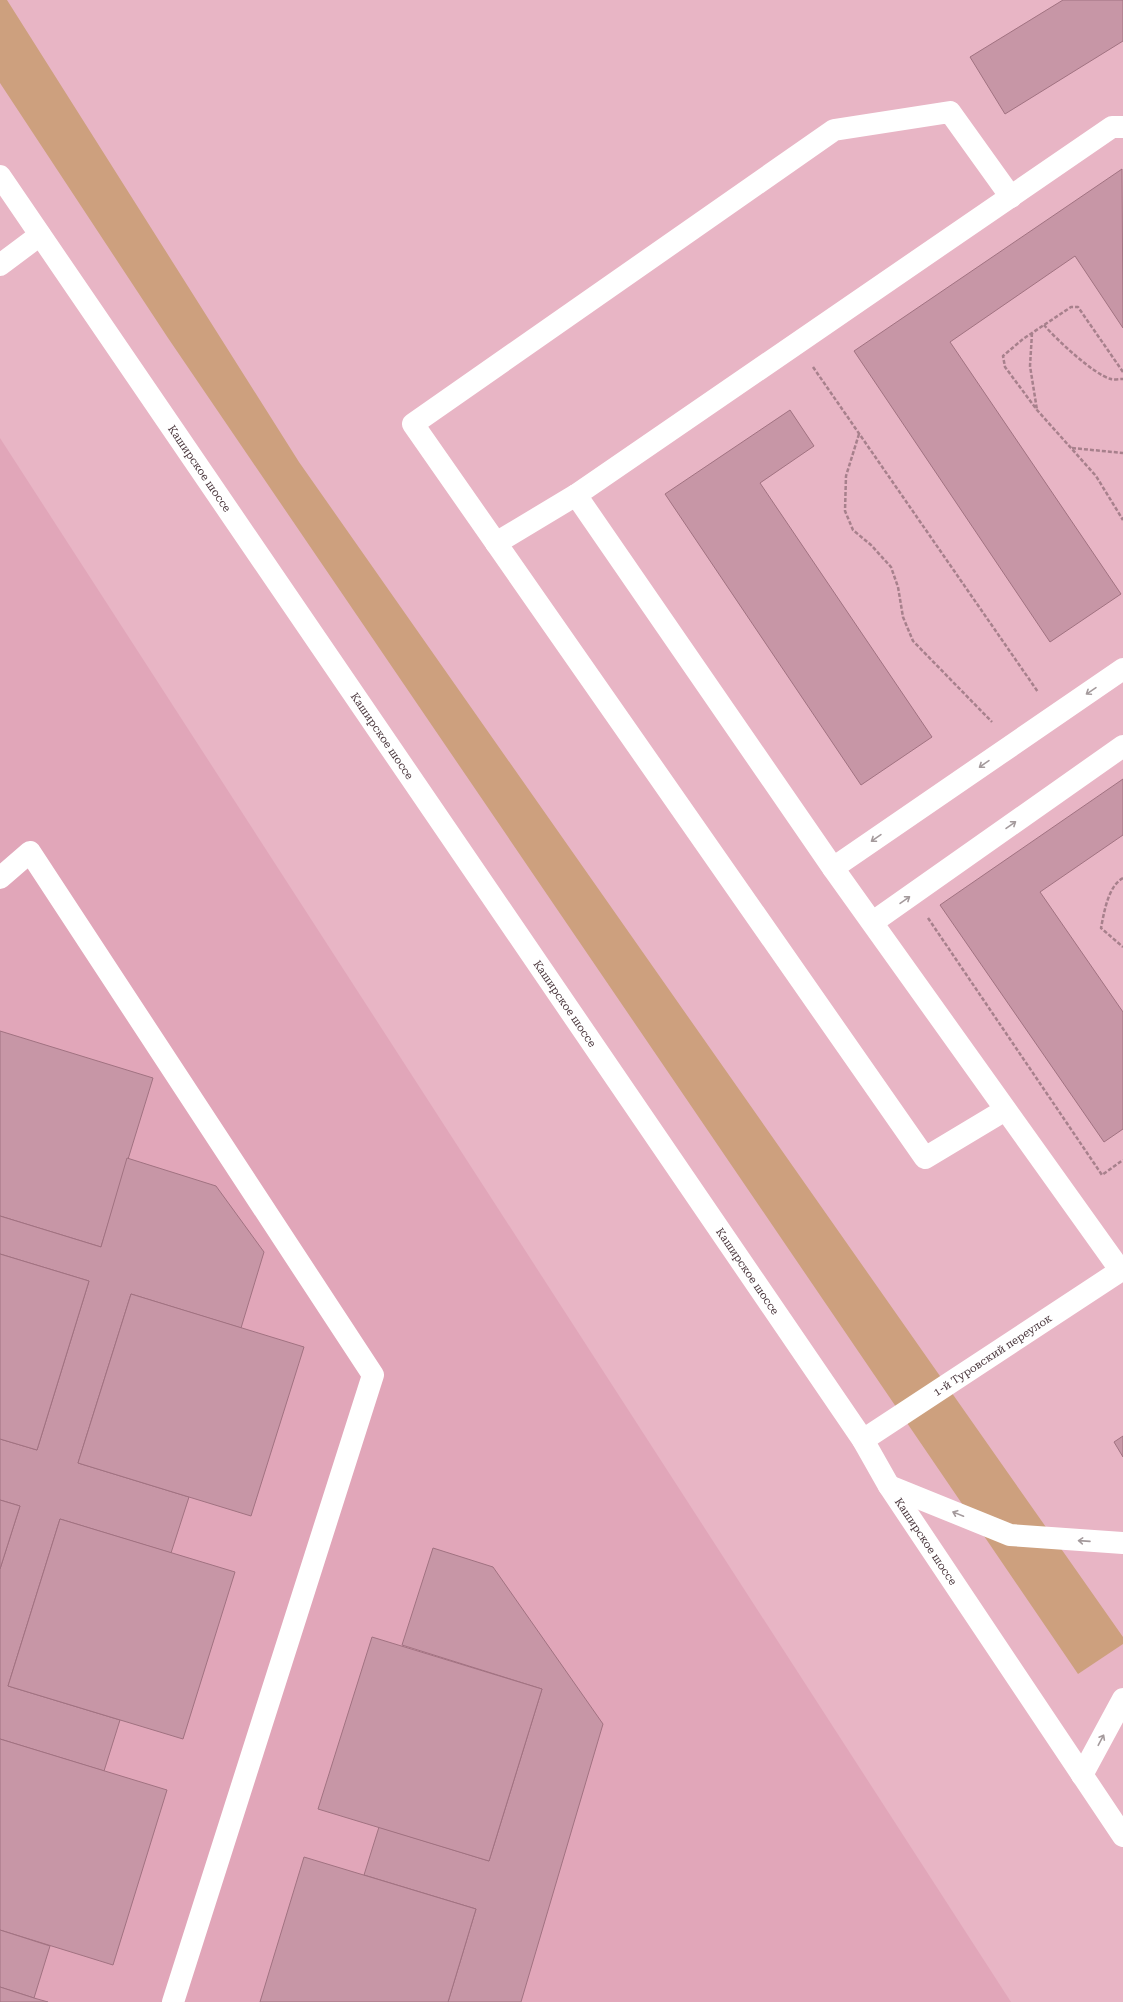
<svg xmlns="http://www.w3.org/2000/svg" width="1123" height="2002" viewBox="0 0 1123 2002" font-family="'Roboto Serif',serif">
<style>
.built{fill:#e1a6b9}
.green{fill:#cda07e}
.building{fill:#c796a6;stroke:#a17281}
.lines{fill:none;stroke-linecap:round;stroke-linejoin:round}
.path{stroke:#a7808c;stroke-width:2.5;stroke-dasharray:4 2;stroke-linecap:butt}
.minor{stroke:#fff;stroke-width:22}
.major{stroke:#fff;stroke-width:22}
.oneway{stroke:#a49a9c}
.labels{text-anchor:middle;stroke-width:3.5;stroke-linejoin:round;paint-order:stroke}
.street-label{font-size:11px;fill:#48343a;stroke:#e8b5c5}
</style>
<rect width="100%" height="100%" fill="#e8b5c5"/>
<path class="built" d="M 0,438 L 1011,2002 L 0,2002 Z"/>
<path class="green" d="M 0,0 L 7,0 L 299,462 L 1123,1637 L 1123,1644 L 1078,1674 L 168,338 L 0,83 Z"/>
<g class="building">
<path d="M 1063,0 L 1123,0 L 1123,41 L 1005,114 L 970,57 Z"/>
<path d="M 1122,169 L 1123,328 L 1075,256 L 950,342 L 1121,594 L 1050,642 L 854,351 Z"/>
<path d="M 790,410 L 814,446 L 760,483 L 932,737 L 861,785 L 665,494 Z"/>
<path d="M 1123,779 L 1123,835 L 1040,892 L 1123,1012 L 1123,1129 L 1104,1142 L 940,905 Z"/>
<path d="M 0,1031 L 153,1078 L 101,1247 L 0,1216 Z"/>
<path d="M 127,1158 L 216,1186 L 264,1252 L 241,1328 L 131,1294 L 78,1463 L 189,1497 L 171,1553 L 60,1519 L 8,1686 L 120,1720 L 104,1771 L 0,1739 L 0,1569 L 20,1506 L 0,1500 L 0,1439 L 37,1450 L 89,1281 L 0,1254 L 0,1216 L 101,1247 Z"/>
<path d="M 0,1254 L 89,1281 L 37,1450 L 0,1439 Z"/>
<path d="M 131,1294 L 304,1347 L 251,1516 L 78,1463 Z"/>
<path d="M 1123,1436 L 1123,1457 L 1114,1442 Z"/>
<path d="M 0,1500 L 20,1506 L 0,1569 Z"/>
<path d="M 60,1519 L 235,1572 L 183,1739 L 8,1686 Z"/>
<path d="M 433,1548 L 493,1567 L 603,1724 L 521,2002 L 448,2002 L 476,1909 L 364,1875 L 379,1827 L 489,1861 L 542,1689 L 402,1645 Z"/>
<path d="M 372,1637 L 542,1689 L 489,1861 L 318,1809 Z"/>
<path d="M 0,1739 L 167,1790 L 113,1965 L 0,1930 Z"/>
<path d="M 304,1857 L 476,1909 L 448,2002 L 260,2002 Z"/>
<path d="M 0,1930 L 50,1946 L 34,1998 L 0,1987 Z"/>
<path d="M 0,1987 L 34,1998 L 48,2002 L 0,2002 Z"/>
</g>
<g class="lines">
<g class="path">
<path d="M 1044,325 C 1055,338 1094,375 1111,379 C 1114,380 1119,379 1123,379"/>
<path d="M 1032,333 L 1030,366 L 1037,410"/>
<path d="M 813,367 L 1038,692"/>
<path d="M 1123,372 L 1078,307 L 1071,307 L 1023,339 L 1003,356 L 1005,367 L 1037,410 L 1096,476 L 1123,520"/>
<path d="M 859,434 L 846,476 L 845,511 L 853,530 L 871,545 L 891,567 L 898,587 L 903,617 L 913,641 L 992,722"/>
<path d="M 1072,448 L 1123,453"/>
<path d="M 1123,878 C 1108,886 1104,913 1101,928 L 1123,947"/>
<path d="M 928,918 L 1102,1175 L 1123,1160"/>
</g>
<g class="minor">
<path d="M 0,265 L 40,235"/>
<path d="M 496,543 L 576,495"/>
<path d="M 833,868 L 1123,669"/>
<path d="M 0,878 L 30,852 L 373,1375 L 173,2002"/>
<path d="M 873,922 L 1123,746"/>
<path d="M 1005,1110 L 925,1158 L 413,424 L 834,130 L 950,112 L 1011,197"/>
<path d="M 1121,1271 L 833,868 L 576,495 L 1112,127 L 1123,127"/>
<path id="s1" d="M 863,1440 L 1123,1269"/>
<path d="M 889,1486 L 1010,1535 L 1123,1543"/>
<path d="M 1082,1775 L 1123,1699"/>
</g>
<path class="major" id="s2" d="M 0,176 L 863,1440 L 889,1486 L 1123,1836"/>
</g>
<defs><path id="oneway-shaft" d="M-6 0H5M1.5-3L5.5 0L1.5 3" fill="none" stroke-width="1.6" stroke-linecap="round" stroke-linejoin="round"/></defs>
<g class="oneway">
<use href="#oneway-shaft" transform="translate(1091 691) rotate(146)"/>
<use href="#oneway-shaft" transform="translate(984 764) rotate(145)"/>
<use href="#oneway-shaft" transform="translate(1011 825) rotate(-35)"/>
<use href="#oneway-shaft" transform="translate(876 838) rotate(145)"/>
<use href="#oneway-shaft" transform="translate(905 900) rotate(-35)"/>
<use href="#oneway-shaft" transform="translate(958 1514) rotate(-158)"/>
<use href="#oneway-shaft" transform="translate(1084 1541) rotate(-176)"/>
<use href="#oneway-shaft" transform="translate(1101 1740) rotate(-62)"/>
</g>
<g class="labels">
<g class="street-label">
<text dy="4" stroke="none"><textPath href="#s2" startOffset="354">Каширское шоссе</textPath></text>
<text dy="4" stroke="none"><textPath href="#s2" startOffset="678">Каширское шоссе</textPath></text>
<text dy="4" stroke="none"><textPath href="#s2" startOffset="1002">Каширское шоссе</textPath></text>
<text dy="4" stroke="none"><textPath href="#s2" startOffset="1326">Каширское шоссе</textPath></text>
<text dy="4" stroke="none"><textPath href="#s1" startOffset="155">1-й Туровский переулок</textPath></text>
<text dy="4" stroke="none"><textPath href="#s2" startOffset="1650">Каширское шоссе</textPath></text>
</g>
</g>
</svg>
